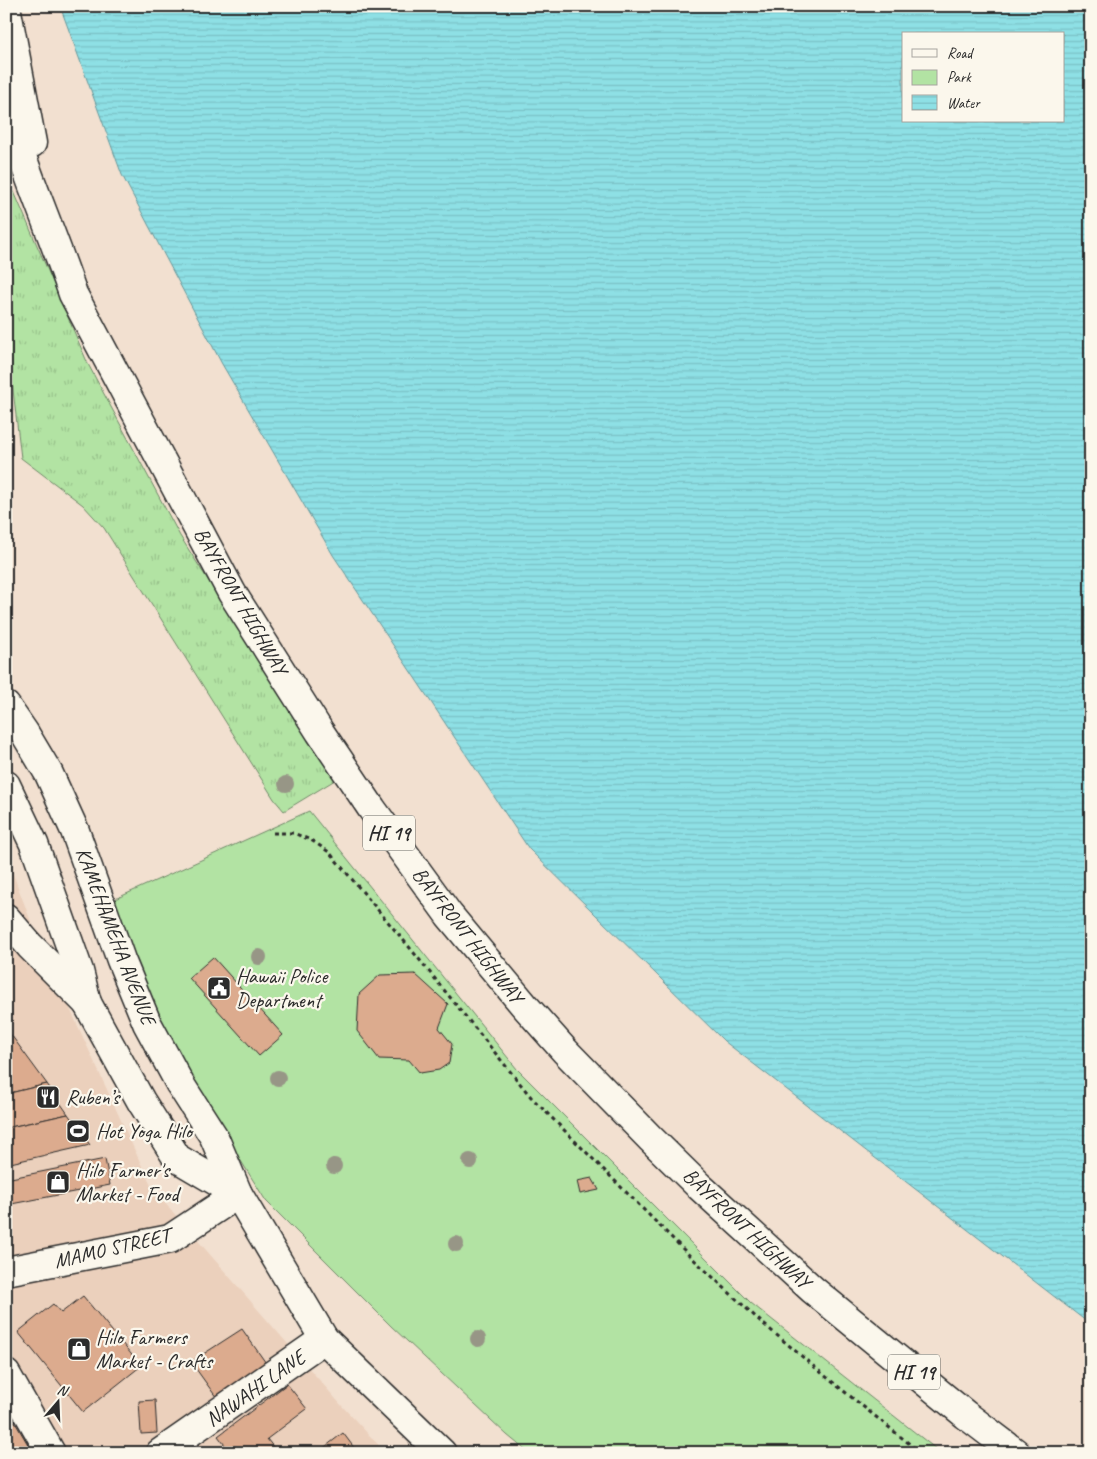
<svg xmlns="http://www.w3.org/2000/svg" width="1097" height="1459" viewBox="0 0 1097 1459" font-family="Caveat,sans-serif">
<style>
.built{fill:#ebd0bc}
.grass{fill:url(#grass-tufts);stroke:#6e8767}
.green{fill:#b2e3a3;stroke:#6e8767}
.water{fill:url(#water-rules);stroke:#66989b;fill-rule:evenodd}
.building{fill:#dcab8e;stroke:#2b2b2b}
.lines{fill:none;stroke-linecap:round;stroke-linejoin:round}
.minor-casing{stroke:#2b2b2b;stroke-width:31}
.major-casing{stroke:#2b2b2b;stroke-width:31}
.path{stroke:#2b2b2b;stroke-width:3;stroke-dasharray:4 4;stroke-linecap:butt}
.minor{stroke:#fbf7ec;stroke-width:28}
.major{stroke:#fbf7ec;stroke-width:28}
.tree{fill:#979686}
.labels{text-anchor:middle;stroke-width:4.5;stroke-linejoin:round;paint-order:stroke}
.shield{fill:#fbf7ec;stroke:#696865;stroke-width:1}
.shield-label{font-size:20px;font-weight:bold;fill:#2b2b2b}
.street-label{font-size:21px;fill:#2b2b2b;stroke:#fbf7ec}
.poi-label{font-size:21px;fill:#2b2b2b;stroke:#fbf7ec;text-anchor:start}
</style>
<defs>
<pattern id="grass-tufts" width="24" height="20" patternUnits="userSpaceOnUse" patternTransform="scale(1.25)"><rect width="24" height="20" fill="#b2e3a3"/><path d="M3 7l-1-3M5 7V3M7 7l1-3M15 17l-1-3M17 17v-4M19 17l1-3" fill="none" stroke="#99c38c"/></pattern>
<pattern id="water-rules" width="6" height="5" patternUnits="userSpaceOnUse" patternTransform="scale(1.25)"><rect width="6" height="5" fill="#8ee0e5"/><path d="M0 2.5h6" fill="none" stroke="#7bc0c5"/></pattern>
</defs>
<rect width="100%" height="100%" fill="#f2e0d0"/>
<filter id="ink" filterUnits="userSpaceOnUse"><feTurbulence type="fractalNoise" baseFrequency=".02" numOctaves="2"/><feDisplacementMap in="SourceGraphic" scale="10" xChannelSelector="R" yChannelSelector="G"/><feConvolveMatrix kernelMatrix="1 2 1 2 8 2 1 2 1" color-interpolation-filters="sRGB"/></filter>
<g filter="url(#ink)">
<path class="built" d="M 6,855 L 34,930 L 152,1188 L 342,1406 L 386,1453 L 6,1453 Z"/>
<path class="grass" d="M 6,173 L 88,364 L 180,536 L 335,780 L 284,811 L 274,799 L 104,528 L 83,505 L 21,458 L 6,330 Z"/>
<path class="green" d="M 309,811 L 517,1069 L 751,1303 L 941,1453 L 529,1453 L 507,1435 L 391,1326 L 266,1201 L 143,1004 L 102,905 Z"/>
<path class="water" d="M 60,6 L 1091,6 L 1091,1325 L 724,1041 L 529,849 L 333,555 L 222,364 L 122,175 ZM 903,34 L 1063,34 L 1063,121 L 903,121 Z"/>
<g class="building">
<path d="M 213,957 L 283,1035 L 259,1056 L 189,978 Z"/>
<path d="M 415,974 L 448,1004 L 439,1028 L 452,1044 L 449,1063 L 439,1070 L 420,1073 L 409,1060 L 379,1059 L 357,1031 L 359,994 L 380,975 Z"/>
<path d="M 6,1028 L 47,1084 L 6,1094 Z"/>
<path d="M 47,1084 L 68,1114 L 6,1128 L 6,1094 Z"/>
<path d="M 68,1114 L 90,1145 L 6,1164 L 6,1128 Z"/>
<path d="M 105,1159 L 110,1185 L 6,1205 L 6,1179 Z"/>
<path d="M 592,1178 L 599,1190 L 580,1194 L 577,1181 Z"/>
<path d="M 83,1296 L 141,1366 L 83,1412 L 18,1332 L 53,1304 L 61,1313 Z"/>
<path d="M 242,1329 L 268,1366 L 219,1401 L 191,1362 Z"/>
<path d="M 287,1384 L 307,1409 L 267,1439 L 278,1453 L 231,1453 L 218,1436 Z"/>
<path d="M 155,1400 L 157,1433 L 141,1434 L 139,1401 Z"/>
<path d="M 6,1407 L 33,1453 L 6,1453 Z"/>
<path d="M 343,1433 L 358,1453 L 317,1453 Z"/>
</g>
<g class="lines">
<g class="minor-casing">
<g id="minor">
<path d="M 6,918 L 30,946 L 87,1003"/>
<path d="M 6,1271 L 170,1239 L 238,1194"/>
<path d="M 6,1374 L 51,1453"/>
<path d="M 160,1453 L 324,1339"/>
</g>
</g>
<g class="major-casing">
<g id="major">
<path d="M 6,6 L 32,143"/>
<path d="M 6,109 C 25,172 52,232 73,294 L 232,593 L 320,732 L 372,809 L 449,915 L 524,1005 L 565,1051 L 651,1139 L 699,1186 L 813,1290 L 966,1415 L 1016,1453"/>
<path d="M 6,706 L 24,732 L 49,774 L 75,831 L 121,960 L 147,1023 L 180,1084 L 214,1137 L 238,1194 L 324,1339 L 442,1453"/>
<path d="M 6,785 L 34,844 L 79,971 L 87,1003 L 141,1101 L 177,1158 L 238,1194"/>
</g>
</g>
<path class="path" d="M 273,833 L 293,833 L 311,840 L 329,852 L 410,948 L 531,1097 L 689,1255 L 760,1321 L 830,1380 L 921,1453"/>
<use href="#minor" class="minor"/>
<use href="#major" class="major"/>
</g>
<g class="tree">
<circle cx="286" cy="784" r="8"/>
<circle cx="259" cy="957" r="8"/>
<circle cx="278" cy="1078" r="8"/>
<circle cx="470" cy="1161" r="8"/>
<circle cx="334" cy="1166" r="8"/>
<circle cx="456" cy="1244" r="8"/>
<circle cx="478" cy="1339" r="8"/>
</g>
</g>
<defs>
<g id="civic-square" transform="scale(1.25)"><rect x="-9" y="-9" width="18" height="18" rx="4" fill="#2b2b2b" stroke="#fbf7ec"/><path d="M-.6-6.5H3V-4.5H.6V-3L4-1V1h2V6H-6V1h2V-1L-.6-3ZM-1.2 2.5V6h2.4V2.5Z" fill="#fff"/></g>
<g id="restaurant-square" transform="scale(1.25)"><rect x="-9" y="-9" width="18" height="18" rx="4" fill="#2b2b2b" stroke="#fbf7ec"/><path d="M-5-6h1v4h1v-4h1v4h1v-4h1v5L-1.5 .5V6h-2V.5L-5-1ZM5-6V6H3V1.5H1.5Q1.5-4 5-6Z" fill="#fff"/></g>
<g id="stadium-square" transform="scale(1.25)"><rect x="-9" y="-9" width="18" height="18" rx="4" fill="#2b2b2b" stroke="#fbf7ec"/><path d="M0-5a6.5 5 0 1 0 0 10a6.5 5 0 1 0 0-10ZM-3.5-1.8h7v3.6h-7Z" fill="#fff"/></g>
<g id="shop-square" transform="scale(1.25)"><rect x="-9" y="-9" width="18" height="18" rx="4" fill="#2b2b2b" stroke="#fbf7ec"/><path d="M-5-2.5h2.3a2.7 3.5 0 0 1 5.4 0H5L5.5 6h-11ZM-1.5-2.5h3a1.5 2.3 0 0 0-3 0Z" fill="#fff"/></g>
</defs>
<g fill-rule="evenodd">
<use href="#civic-square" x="219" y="988"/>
<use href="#restaurant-square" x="48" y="1097"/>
<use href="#stadium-square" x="78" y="1131"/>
<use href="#shop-square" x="58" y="1182"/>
<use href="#shop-square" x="79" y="1349"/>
</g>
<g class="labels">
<g class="shield">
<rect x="363" y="815.5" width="52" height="35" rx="4"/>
<rect x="888" y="1354.5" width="52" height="35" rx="4"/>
</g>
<g class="shield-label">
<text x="389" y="840">HI 19</text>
<text x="914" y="1379">HI 19</text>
</g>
<g class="street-label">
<text transform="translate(241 601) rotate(60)" y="7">BAYFRONT HIGHWAY</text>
<text transform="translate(468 935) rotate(52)" y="7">BAYFRONT HIGHWAY</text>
<text transform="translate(116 936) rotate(69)" y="7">KAMEHAMEHA AVENUE</text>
<text transform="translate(747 1228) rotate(43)" y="7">BAYFRONT HIGHWAY</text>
<text transform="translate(112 1248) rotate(-13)" y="7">MAMO STREET</text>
<text transform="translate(255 1388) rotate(-35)" y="7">NAWAHI LANE</text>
</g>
<g class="poi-label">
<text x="236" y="983">Hawaii Police<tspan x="236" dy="24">Department</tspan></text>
<text x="66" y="1104">Ruben’s</text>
<text x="96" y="1138">Hot Yoga Hilo</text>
<text x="76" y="1177">Hilo Farmer's<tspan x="76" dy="24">Market - Food</tspan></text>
<text x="96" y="1344">Hilo Farmers<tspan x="96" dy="24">Market - Crafts</tspan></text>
</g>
</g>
<rect width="1097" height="1459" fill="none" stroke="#fbf7ec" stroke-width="25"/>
<rect x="12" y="12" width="1072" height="1434" fill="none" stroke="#2b2b2b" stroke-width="2" filter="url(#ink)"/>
<rect x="902" y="32" width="162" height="90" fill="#fbf7ec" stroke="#a8a59f"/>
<rect x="912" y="49" width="25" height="8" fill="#fbf7ec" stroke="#a8a59f"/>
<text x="947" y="58" font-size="15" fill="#2b2b2b">Road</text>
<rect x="912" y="70" width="25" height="15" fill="#b2e3a3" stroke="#a8a59f"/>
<text x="947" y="82" font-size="15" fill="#2b2b2b">Park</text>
<rect x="912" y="95" width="25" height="15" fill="url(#water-rules)" stroke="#a8a59f"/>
<text x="947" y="108" font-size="15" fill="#2b2b2b">Water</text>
<g transform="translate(58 1402) rotate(19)" stroke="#fbf7ec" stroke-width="4" paint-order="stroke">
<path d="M0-4L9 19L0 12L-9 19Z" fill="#2b2b2b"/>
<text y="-8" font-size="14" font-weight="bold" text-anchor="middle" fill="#2b2b2b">N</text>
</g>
</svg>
